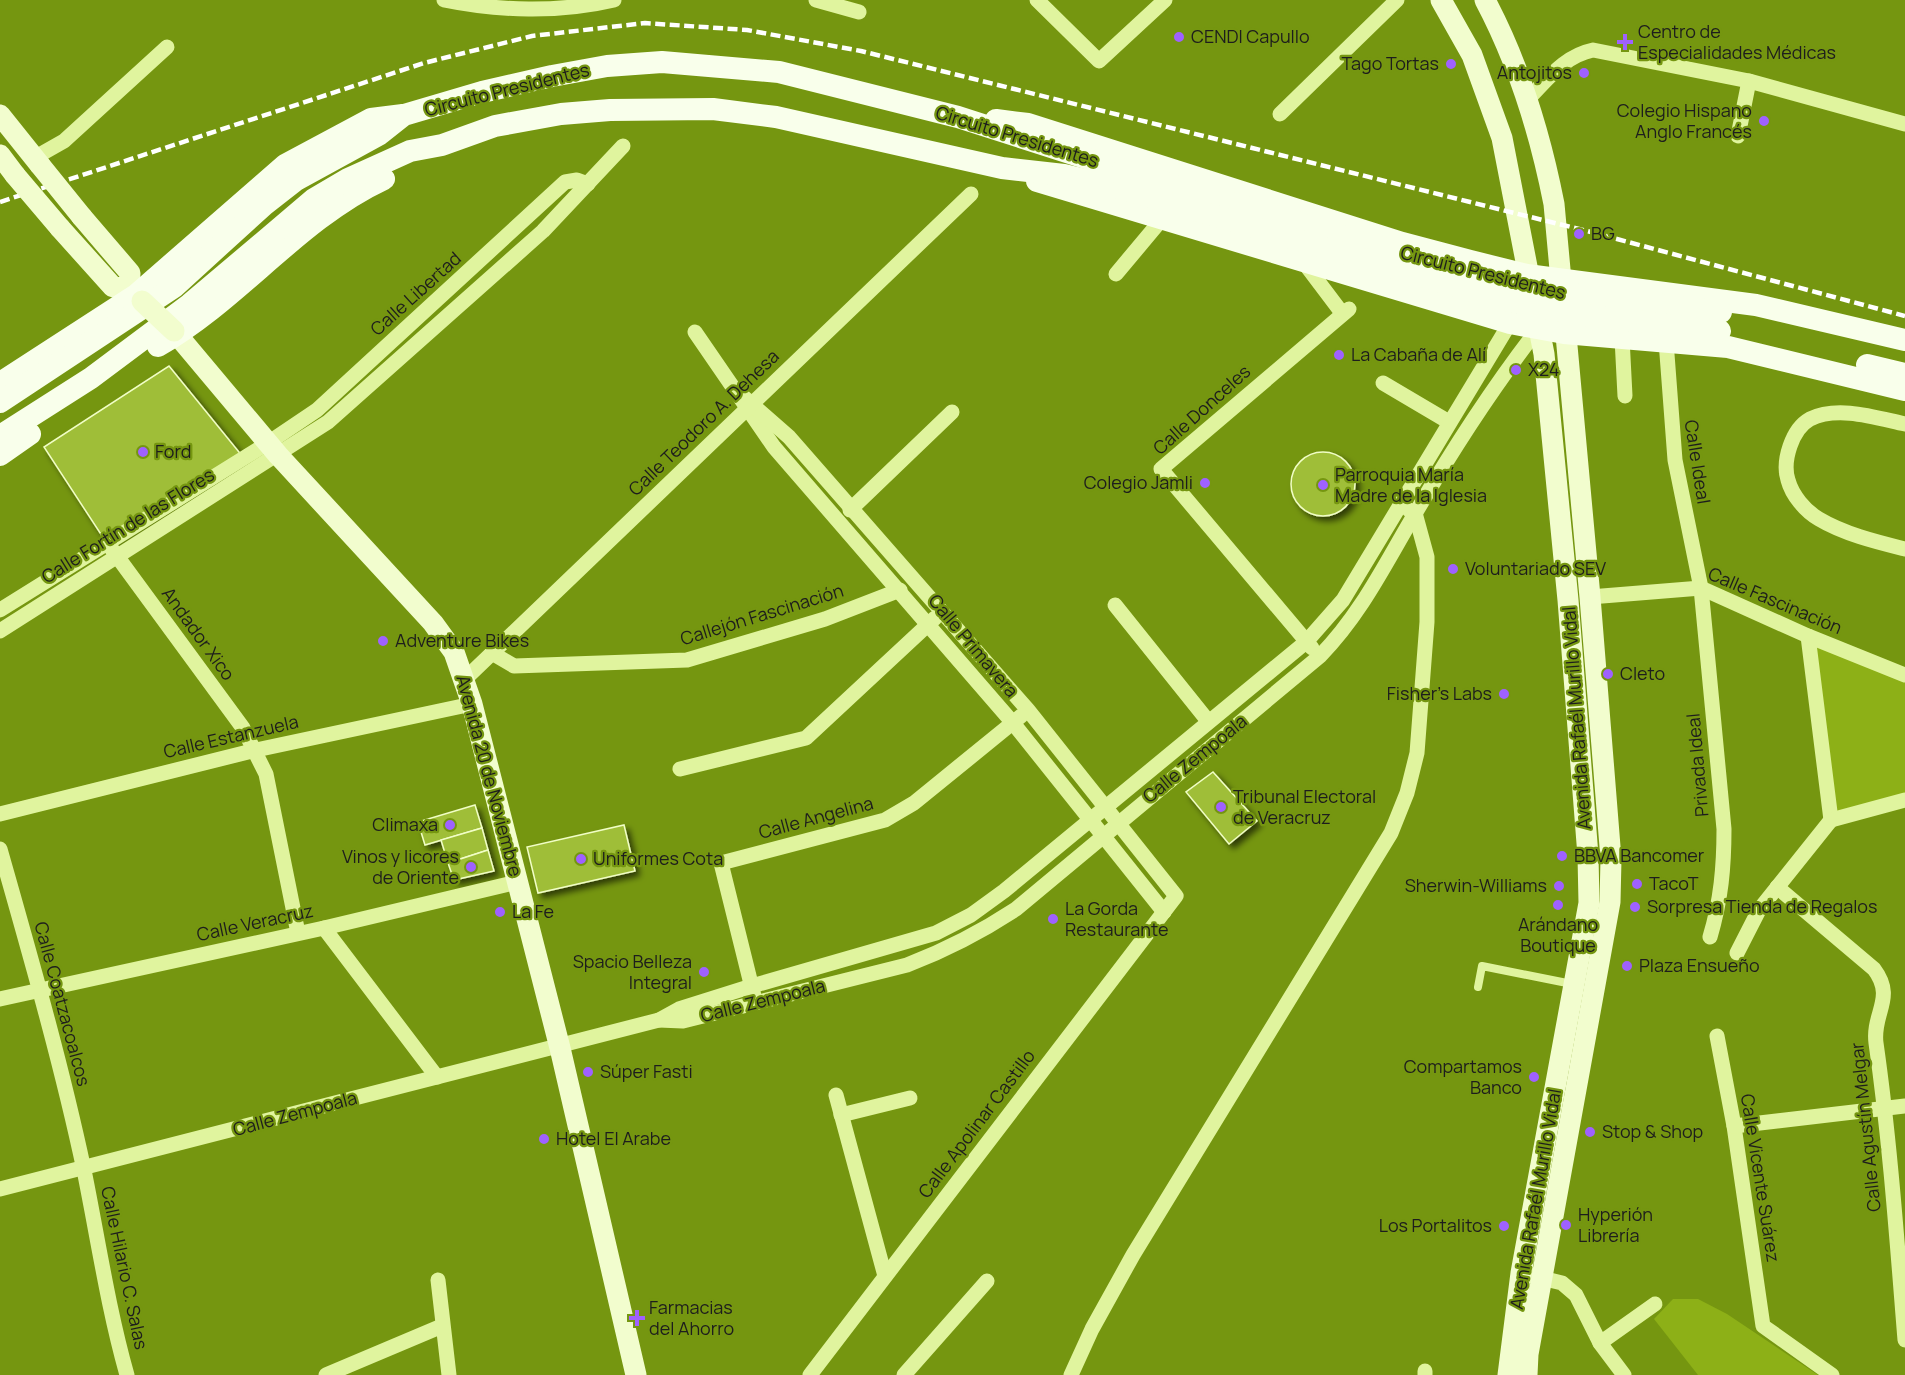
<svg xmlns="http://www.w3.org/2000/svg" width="1905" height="1375" viewBox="0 0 1905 1375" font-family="Manrope,sans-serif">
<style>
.green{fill:#8db017}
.building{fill:#9fbe38;stroke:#f1fec6;stroke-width:1.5;filter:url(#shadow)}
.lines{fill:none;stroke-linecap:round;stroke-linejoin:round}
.lane{stroke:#e0f49e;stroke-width:8}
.street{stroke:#e0f49e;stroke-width:15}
.secondary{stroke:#f2fdce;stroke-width:21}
.primary{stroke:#f9ffeb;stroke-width:22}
.rail{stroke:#fff;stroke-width:4.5;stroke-dasharray:10 4.5;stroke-linecap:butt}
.secondary-bridge{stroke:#f2fdce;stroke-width:21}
.primary-bridge{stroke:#f9ffeb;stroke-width:22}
.poi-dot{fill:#9f61ff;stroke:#759610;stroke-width:2}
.labels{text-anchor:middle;stroke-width:4.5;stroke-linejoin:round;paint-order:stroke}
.poi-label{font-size:18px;fill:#1d1d1d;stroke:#759610;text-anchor:start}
.street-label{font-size:18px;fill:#1d1d1d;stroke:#759610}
</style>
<defs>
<filter id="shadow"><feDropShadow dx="4.5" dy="4.5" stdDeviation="3" flood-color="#0009"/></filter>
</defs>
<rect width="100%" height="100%" fill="#759610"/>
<g class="green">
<path d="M 1808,636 L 1905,675 L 1905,800 L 1831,820 Z"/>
<path d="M 1673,1299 L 1698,1299 L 1727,1314 L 1818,1375 L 1698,1375 L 1654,1319 Z"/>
</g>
<g class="building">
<path d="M 169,366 L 243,457 L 106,542 L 44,447 Z"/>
<circle cx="1323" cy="484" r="32"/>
<path d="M 1213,772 L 1257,821 L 1229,844 L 1186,792 Z"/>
<path d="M 475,805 L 482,828 L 425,845 L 418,822 Z"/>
<path d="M 624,825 L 635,871 L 538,893 L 527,847 Z"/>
<path d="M 482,828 L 488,850 L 448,863 L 441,840 Z"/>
<path d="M 488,850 L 494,871 L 454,880 L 448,863 Z"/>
</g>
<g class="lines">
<path class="lane" d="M 1478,987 L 1482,966 L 1572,984"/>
<g class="street">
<path d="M 444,0 C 497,11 560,13 614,0"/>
<path d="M 816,0 L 859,12"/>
<path d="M 1037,0 L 1099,61 L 1165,0"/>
<path d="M 1528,99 C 1548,79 1564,56 1593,50 L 1749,81 L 1905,124"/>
<path d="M 1280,114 L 1397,0"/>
<path d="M 1738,136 L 1749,81"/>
<path d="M 34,158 L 64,141 L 167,47"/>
<path d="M 1302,260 L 1342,313"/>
<path d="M 1116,274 L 1162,219"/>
<path d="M 695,332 L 774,447 L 1013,723 L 1164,912"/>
<path d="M 1622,338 L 1625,396"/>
<path d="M 1666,341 L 1675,460 L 1701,588 L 1724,829 C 1724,867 1721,900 1710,937"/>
<path d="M 1383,383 L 1449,422"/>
<path d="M 739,393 L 789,437 L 1028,710 L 1176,896 L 810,1375"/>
<path d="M 1905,424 C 1877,418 1838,405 1810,419 C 1792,429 1782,461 1788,480 C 1792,495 1805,511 1819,519 C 1844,534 1877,542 1905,549"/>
<path d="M 850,510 L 952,412"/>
<path d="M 111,548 L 243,728 L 266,774 L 298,933"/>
<path d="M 1590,597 L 1701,588 L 1808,636 L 1905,675"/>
<path d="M 1115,605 L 1208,721"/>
<path d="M 0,610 L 268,443 L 317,410 L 565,182 L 577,180 L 588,184"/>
<path d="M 0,631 L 328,422 L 543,231 L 623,146"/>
<path d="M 1808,636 L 1831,820"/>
<path d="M 1312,648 L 1161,469 L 1349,309"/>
<path d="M 492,653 L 514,666 L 687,660 L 825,619 L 900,590"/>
<path d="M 464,680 L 971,194"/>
<path d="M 680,769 L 806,738 L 935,618"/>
<path d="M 0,814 L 256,750 L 472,704"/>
<path d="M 1831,820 L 1905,800"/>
<path d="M 0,849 C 30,955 61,1062 84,1170 C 98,1239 108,1308 127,1375"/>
<path d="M 1777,887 L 1874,969 C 1896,998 1872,1013 1876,1043 C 1890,1141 1897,1241 1905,1340"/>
<path d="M 324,928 L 437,1077"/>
<path d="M 1737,953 L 1759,910 L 1831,820"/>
<path d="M 754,996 L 721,863 L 885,820 L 914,803 L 1021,716"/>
<path d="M 0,999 L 324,928 L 517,882"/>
<path d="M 659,1020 L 683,1021 L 907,965 C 946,950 981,932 1016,909 L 1320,656 C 1362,613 1386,562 1416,512 C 1453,449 1493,387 1538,329"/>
<path d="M 1717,1036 L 1734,1126 L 1763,1326 L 1832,1375"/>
<path d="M 836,1095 L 885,1276"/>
<path d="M 841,1115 L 910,1098"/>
<path d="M 1734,1126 L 1905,1106"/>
<path d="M 0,1189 L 659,1020 L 679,1009 L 752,986 L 936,933 L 971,915 L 1004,891 L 1306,642 L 1343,600 L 1510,323"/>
<path d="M 1521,1273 L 1562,1283 L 1576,1295 L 1600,1343 L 1624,1375"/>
<path d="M 438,1280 L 449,1375"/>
<path d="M 1600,1343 L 1655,1304"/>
<path d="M 326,1375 L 442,1326"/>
<path d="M 904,1375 L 987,1281"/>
<path d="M 1071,1375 L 1092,1329 L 1133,1255 L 1391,833 L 1407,793 L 1417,753 L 1427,622 L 1427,557 L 1415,513 L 1409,510"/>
<path d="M 1425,1375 L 1425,1371"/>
</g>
<g class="secondary">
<path d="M 1441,0 L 1472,55 L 1502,138 L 1544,354 L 1568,600 L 1588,856 L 1589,903 L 1521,1273 L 1508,1375"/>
<path d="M 1485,0 C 1519,64 1540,133 1554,204 L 1590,597 L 1611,859 L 1610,902 L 1542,1277 L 1528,1354 L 1527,1375"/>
<path d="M 0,115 L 40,165"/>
<path d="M 0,155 L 15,175"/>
<path d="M 82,217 L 130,273 L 129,288"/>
<path d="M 60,228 L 113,287 L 129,288 L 142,301"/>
<path d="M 174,331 L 278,455 L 433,623 L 454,652 L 472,704 L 560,1048 L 636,1375"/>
</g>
<g class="primary">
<path d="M 996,120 L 1028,124 L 1402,243 L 1470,261 L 1527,275 L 1756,305 L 1905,340"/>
<path d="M 1037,181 L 1510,323 L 1564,333 L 1728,347 L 1905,390"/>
<path d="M 158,346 C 240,299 298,219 384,179"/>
<path d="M 1867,365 L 1905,374"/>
<path d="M 0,383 L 136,295 L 285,165 L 371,119 L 403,115"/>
<path d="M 0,402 L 174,287 L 264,205 L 296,180 L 380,134 L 404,115 L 482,92 L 552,76 L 607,66 L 662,62 L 779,72 L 958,117 L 1123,170"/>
<path d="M 0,436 L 91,378 L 190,304 L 314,199 L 348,179 L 410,151 L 442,145 L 495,126 L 561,114 L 610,110 L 713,109 L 776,117 L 1002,168 L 1064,175 L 1123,189"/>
<path d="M 0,455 L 30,434"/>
</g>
<path class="rail" d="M 0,202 L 424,63 L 532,36 L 645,23 L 747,30 L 861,51 L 1587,231 L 1905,316"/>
<g class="secondary-bridge">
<path d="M 40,165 L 82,217"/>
<path d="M 15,175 L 60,228"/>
<path d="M 142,301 L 174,331"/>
</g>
<g class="primary-bridge">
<path d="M 1123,170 L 1438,265 L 1538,290 L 1721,312"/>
<path d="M 1123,189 L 1503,300 L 1575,314 L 1720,331"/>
</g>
</g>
<g class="poi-dot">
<circle cx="1179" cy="37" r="6"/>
<path d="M1622 33h6v6h6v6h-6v6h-6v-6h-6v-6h6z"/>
<circle cx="1451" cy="64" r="6"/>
<circle cx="1584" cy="73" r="6"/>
<circle cx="1764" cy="121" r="6"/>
<circle cx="1579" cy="234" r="6"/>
<circle cx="1339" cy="355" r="6"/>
<circle cx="1516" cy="370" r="6"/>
<circle cx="143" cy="452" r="6"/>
<circle cx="1205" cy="483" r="6"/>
<circle cx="1323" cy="485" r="6"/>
<circle cx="1453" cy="569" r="6"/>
<circle cx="383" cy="641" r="6"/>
<circle cx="1608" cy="674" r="6"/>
<circle cx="1504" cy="694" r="6"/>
<circle cx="1221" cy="807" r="6"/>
<circle cx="450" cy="825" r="6"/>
<circle cx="1562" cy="856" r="6"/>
<circle cx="581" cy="859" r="6"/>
<circle cx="471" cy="867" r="6"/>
<circle cx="1637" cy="884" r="6"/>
<circle cx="1559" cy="886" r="6"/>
<circle cx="1558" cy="905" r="6"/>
<circle cx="1635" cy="907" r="6"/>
<circle cx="500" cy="912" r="6"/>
<circle cx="1053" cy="919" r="6"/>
<circle cx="1627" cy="966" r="6"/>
<circle cx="704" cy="972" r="6"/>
<circle cx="588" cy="1072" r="6"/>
<circle cx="1534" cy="1077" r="6"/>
<circle cx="1590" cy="1132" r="6"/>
<circle cx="544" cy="1139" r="6"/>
<circle cx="1566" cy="1225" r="6"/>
<circle cx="1504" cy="1226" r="6"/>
<path d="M634 1309h6v6h6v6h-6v6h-6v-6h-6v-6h6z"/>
</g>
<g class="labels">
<g class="poi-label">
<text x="1638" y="38">Centro de<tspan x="1638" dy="21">Especialidades Médicas</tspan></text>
<text x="1191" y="43">CENDI Capullo</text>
<text x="1439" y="70" text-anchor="end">Tago Tortas</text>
<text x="1572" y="79" text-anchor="end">Antojitos</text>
<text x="1752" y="117" text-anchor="end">Colegio Hispano<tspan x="1752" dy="21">Anglo Francés</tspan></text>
<text x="1591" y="240">BG</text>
<text x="1351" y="361">La Cabaña de Alí</text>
<text x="1528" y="376">X24</text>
<text x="155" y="458">Ford</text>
<text x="1335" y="481">Parroquia María<tspan x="1335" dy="21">Madre de la Iglesia</tspan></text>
<text x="1193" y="489" text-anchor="end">Colegio Jamli</text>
<text x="1465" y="575">Voluntariado SEV</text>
<text x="395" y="647">Adventure Bikes</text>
<text x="1620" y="680">Cleto</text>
<text x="1492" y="700" text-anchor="end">Fisher's Labs</text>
<text x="1233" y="803">Tribunal Electoral<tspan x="1233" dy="21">de Veracruz</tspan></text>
<text x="438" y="831" text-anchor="end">Climaxa</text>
<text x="1574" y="862">BBVA Bancomer</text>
<text x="459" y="863" text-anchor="end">Vinos y licores<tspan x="459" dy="21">de Oriente</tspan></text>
<text x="593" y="865">Uniformes Cota</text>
<text x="1649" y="890">TacoT</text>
<text x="1547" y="892" text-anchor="end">Sherwin-Williams</text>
<text x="1647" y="913">Sorpresa Tienda de Regalos</text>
<text x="1065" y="915">La Gorda<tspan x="1065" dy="21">Restaurante</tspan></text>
<text x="512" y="918">La Fe</text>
<text x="1558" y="931" text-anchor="middle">Arándano<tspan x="1558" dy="21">Boutique</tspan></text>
<text x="692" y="968" text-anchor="end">Spacio Belleza<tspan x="692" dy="21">Integral</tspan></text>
<text x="1639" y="972">Plaza Ensueño</text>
<text x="1522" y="1073" text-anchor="end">Compartamos<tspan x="1522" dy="21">Banco</tspan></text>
<text x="600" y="1078">Súper Fasti</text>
<text x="1602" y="1138">Stop &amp; Shop</text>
<text x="556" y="1145">Hotel El Arabe</text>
<text x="1578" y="1221">Hyperión<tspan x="1578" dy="21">Librería</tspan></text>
<text x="1492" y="1232" text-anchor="end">Los Portalitos</text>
<text x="649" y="1314">Farmacias<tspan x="649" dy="21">del Ahorro</tspan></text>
</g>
<g class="street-label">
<text transform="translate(507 90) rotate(-14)" y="6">Circuito Presidentes</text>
<text transform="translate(1017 137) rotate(17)" y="6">Circuito Presidentes</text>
<text transform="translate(1483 273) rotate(14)" y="6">Circuito Presidentes</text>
<text transform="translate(416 294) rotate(-42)" y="6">Calle Libertad</text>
<text transform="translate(1202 410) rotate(-42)" y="6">Calle Donceles</text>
<text transform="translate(704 423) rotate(-44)" y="6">Calle Teodoro A. Dehesa</text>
<text transform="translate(1697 462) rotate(81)" y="6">Calle Ideal</text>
<text transform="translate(128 526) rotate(-32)" y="6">Calle Fortín de las Flores</text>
<text transform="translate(1775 601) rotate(23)" y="6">Calle Fascinación</text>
<text transform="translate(762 615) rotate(-17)" y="6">Callejón Fascinación</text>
<text transform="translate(198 634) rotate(54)" y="6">Andador Xico</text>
<text transform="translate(973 646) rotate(50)" y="6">Calle Primavera</text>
<text transform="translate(1577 718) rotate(-94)" y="6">Avenida Rafaél Murillo Vidal</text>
<text transform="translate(231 737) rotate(-13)" y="6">Calle Estanzuela</text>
<text transform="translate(1195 759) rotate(-39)" y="6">Calle Zempoala</text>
<text transform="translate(1698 765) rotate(-95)" y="6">Privada Ideal</text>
<text transform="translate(489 776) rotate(75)" y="6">Avenida 20 de Noviembre</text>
<text transform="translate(816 818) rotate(-15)" y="6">Calle Angelina</text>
<text transform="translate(255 923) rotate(-12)" y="6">Calle Veracruz</text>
<text transform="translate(763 1001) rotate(-14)" y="6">Calle Zempoala</text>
<text transform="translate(62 1004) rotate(75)" y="6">Calle Coatzacoalcos</text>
<text transform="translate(295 1114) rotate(-15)" y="6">Calle Zempoala</text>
<text transform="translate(977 1124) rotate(-53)" y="6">Calle Apolinar Castillo</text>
<text transform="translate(1866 1127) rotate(-96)" y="6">Calle Agustín Melgar</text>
<text transform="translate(1760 1178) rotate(81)" y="6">Calle Vicente Suárez</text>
<text transform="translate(1536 1199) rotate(-80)" y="6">Avenida Rafaél Murillo Vidal</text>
<text transform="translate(124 1268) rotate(78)" y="6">Calle Hilario C. Salas</text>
</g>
</g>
</svg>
